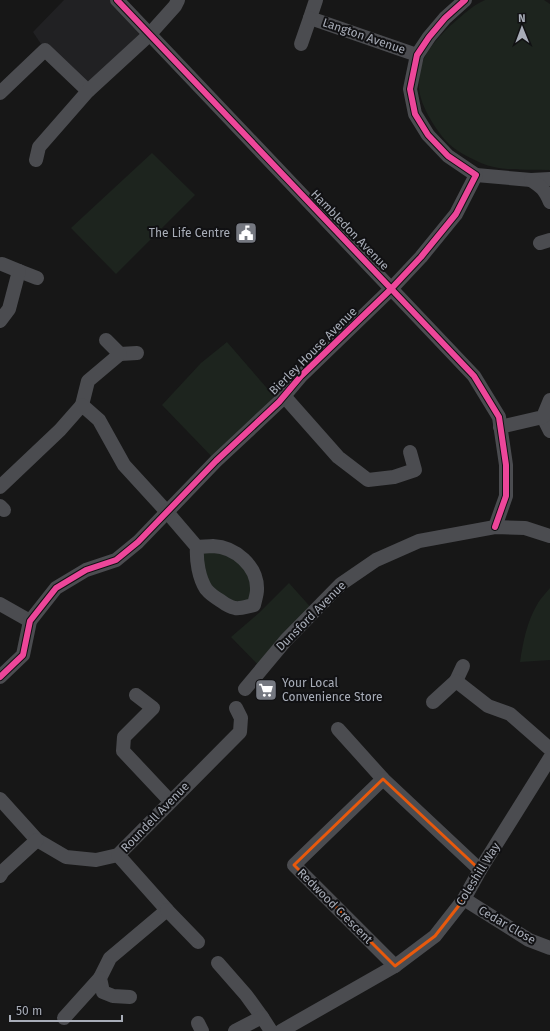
<svg xmlns="http://www.w3.org/2000/svg" width="550" height="1031" viewBox="0 0 550 1031" font-family="'Fira Sans',sans-serif">
<style>
.built{fill:#212123}
.green{fill:#1d241e}
.lines{fill:none;stroke-linecap:round;stroke-linejoin:round}
.street{stroke:#4b4c50;stroke-width:14}
.cycleway-casing{stroke:#111113;stroke-width:8}
.cycleway{stroke:#ed469a;stroke-width:6}
.marked{fill:none;stroke:#e8590c;stroke-width:3;stroke-linejoin:round}
.labels{text-anchor:middle;stroke-width:4;stroke-linejoin:round;paint-order:stroke}
.street-label{font-size:12px;fill:#a8adb8;stroke:#111113}
.poi-label{font-size:12px;fill:#a8adb8;stroke:#111113;text-anchor:end}
</style>
<rect width="100%" height="100%" fill="#171717"/>
<path class="built" d="M 64,0 L 117,0 L 149,35 L 88,91 L 45,50 L 33,32 Z"/>
<g class="green">
<path d="M 485,0 L 544,0 L 550,4 L 550,170 C 528,169 501,172 481,163 C 470,158 458,152 449,144 C 437,132 420,106 419,88 C 419,81 420,71 422,64 C 426,49 446,29 458,19 C 466,12 474,5 485,0 Z"/>
<path d="M 152,153 L 195,195 L 116,274 L 71,228 Z"/>
<path d="M 227,342 L 279,402 L 216,461 L 162,405 L 201,363 Z"/>
<path d="M 214,546 L 249,565 L 254,605 L 214,597 L 197,547 Z"/>
<path d="M 289,583 L 314,611 L 262,669 L 231,637 L 260,612 Z"/>
<path d="M 550,588 L 550,660 L 520,662 C 523,642 527,621 538,603 C 541,598 546,593 550,588 Z"/>
</g>
<g class="lines">
<g class="street">
<path d="M 117,0 L 474,376 L 499,417 L 506,465 L 506,496 L 495,527"/>
<path d="M 316,0 L 310,18 L 417,55"/>
<path d="M 301,44 L 310,18"/>
<path d="M 0,93 L 45,50 L 88,91"/>
<path d="M 36,160 L 39,147 L 88,91 L 149,35 L 175,6 L 178,0"/>
<path d="M 476,175 L 531,180 L 550,179"/>
<path d="M 531,180 C 542,187 545,190 550,202"/>
<path d="M 540,243 L 550,240"/>
<path d="M 19,271 L 37,278"/>
<path d="M 0,321 L 9,309 L 19,271 L 2,264"/>
<path d="M 120,354 L 137,353"/>
<path d="M 284,396 L 338,457 L 368,480 L 394,477 L 415,470 L 410,452"/>
<path d="M 82,405 L 88,381 L 120,354 L 106,340"/>
<path d="M 543,417 L 550,431"/>
<path d="M 500,427 L 543,417 L 550,400"/>
<path d="M 0,487 L 60,430 L 82,405 L 99,420 L 124,465 L 167,512 L 197,547 C 202,547 208,546 213,546 C 235,547 258,566 257,590 C 257,594 255,600 254,605 C 248,606 241,609 235,608 C 230,607 225,604 221,601 C 216,598 210,594 206,589 C 199,578 196,561 197,547"/>
<path d="M 0,506 L 4,510"/>
<path d="M 0,604 L 30,621"/>
<path d="M 0,677 L 23,655 L 30,621 L 56,588 L 86,570 L 116,560 L 138,542 L 216,461 L 279,402 L 301,376 L 391,289 L 421,257 L 456,214 L 476,175 L 448,156 L 428,135 L 415,114 L 410,89 L 417,55 L 429,37 L 445,18 L 465,0"/>
<path d="M 456,681 L 463,666"/>
<path d="M 245,689 L 286,640 L 341,584 L 376,560 L 419,541 L 495,527 L 525,528 L 550,536"/>
<path d="M 136,695 L 153,708 L 124,737 L 123,751 L 170,801"/>
<path d="M 433,702 L 456,681 L 488,706 L 510,714 L 550,749"/>
<path d="M 338,729 L 383,779 L 480,870"/>
<path d="M 383,779 L 294,865 L 395,966"/>
<path d="M 0,799 L 37,840 L 66,857 L 96,860 L 118,855 L 240,732 L 241,718 L 236,708"/>
<path d="M 118,855 L 167,910 L 110,958 L 100,978 L 103,992 L 113,996 L 130,997"/>
<path d="M 0,876 L 3,871 L 37,840"/>
<path d="M 464,899 L 529,940 L 550,948"/>
<path d="M 167,910 L 198,942"/>
<path d="M 218,963 L 246,995 L 262,1017"/>
<path d="M 64,1018 L 100,978"/>
<path d="M 198,1023 L 202,1031"/>
<path d="M 235,1031 L 262,1017 L 271,1031"/>
<path d="M 281,1031 L 395,966 L 435,936 L 464,899 L 480,870 L 550,758"/>
</g>
<g class="cycleway-casing">
<g id="cycleway">
<path d="M 117,0 L 474,376 L 499,417 L 506,465 L 506,496 L 495,527"/>
<path d="M 0,677 L 23,655 L 30,621 L 56,588 L 86,570 L 116,560 L 138,542 L 216,461 L 279,402 L 301,376 L 391,289 L 421,257 L 456,214 L 476,175 L 448,156 L 428,135 L 415,114 L 410,89 L 417,55 L 429,37 L 445,18 L 465,0"/>
</g>
</g>
<use href="#cycleway" class="cycleway"/>
</g>
<path class="marked" d="M 383,779 L 480,870 L 464,899 L 435,936 L 395,966 L 294,865 Z"/>
<defs>
<g id="civic-square" transform="scale(1.15)"><rect x="-9" y="-9" width="18" height="18" rx="4" fill="#757880" stroke="#111113"/><path d="M-.6-6.5H3V-4.5H.6V-3L4-1V1h2V6H-6V1h2V-1L-.6-3ZM-1.2 2.5V6h2.4V2.5Z" fill="#fff"/></g>
<g id="supermarket-square" transform="scale(1.15)"><rect x="-9" y="-9" width="18" height="18" rx="4" fill="#757880" stroke="#111113"/><path d="M-6-5.5h2.5l.6 2H6L4.5 2H-2.5L-4.4-4H-6ZM-1.5 3.2a1.3 1.3 0 1 0 .1 0ZM3 3.2a1.3 1.3 0 1 0 .1 0Z" fill="#fff"/></g>
</defs>
<g fill-rule="evenodd">
<use href="#civic-square" x="246" y="233"/>
<use href="#supermarket-square" x="266" y="690"/>
</g>
<g class="labels">
<g class="street-label">
<text transform="translate(364 36) rotate(19)" y="4">Langton Avenue</text>
<text transform="translate(350 230) rotate(46)" y="4">Hambledon Avenue</text>
<text transform="translate(313 351) rotate(-45)" y="4">Bierley House Avenue</text>
<text transform="translate(311 616) rotate(-45)" y="4">Dunsford Avenue</text>
<text transform="translate(155 817) rotate(-46)" y="4">Roundell Avenue</text>
<text transform="translate(478 874) rotate(-58)" y="4">Coleshill Way</text>
<text transform="translate(335 906) rotate(45)" y="4">Redwood Crescent</text>
<text transform="translate(507 925) rotate(30)" y="4">Cedar Close</text>
</g>
<g class="poi-label">
<text x="230" y="237">The Life Centre</text>
<text x="282" y="687" text-anchor="start">Your Local<tspan x="282" dy="14">Convenience Store</tspan></text>
</g>
</g>
<g transform="translate(522 28) rotate(359)" stroke="#111113" stroke-width="3" paint-order="stroke">
<path d="M0-3L7 15L0 10L-7 15Z" fill="#a8adb8"/>
<text y="-6" font-size="11" font-weight="bold" text-anchor="middle" fill="#a8adb8">N</text>
</g>
<path d="M10 1015v6h112v-6" fill="none" stroke="#a8adb8" stroke-width="2"/>
<text x="16" y="1015" font-size="12" fill="#a8adb8" stroke="#111113" stroke-width="3" paint-order="stroke">50 m</text>
</svg>
